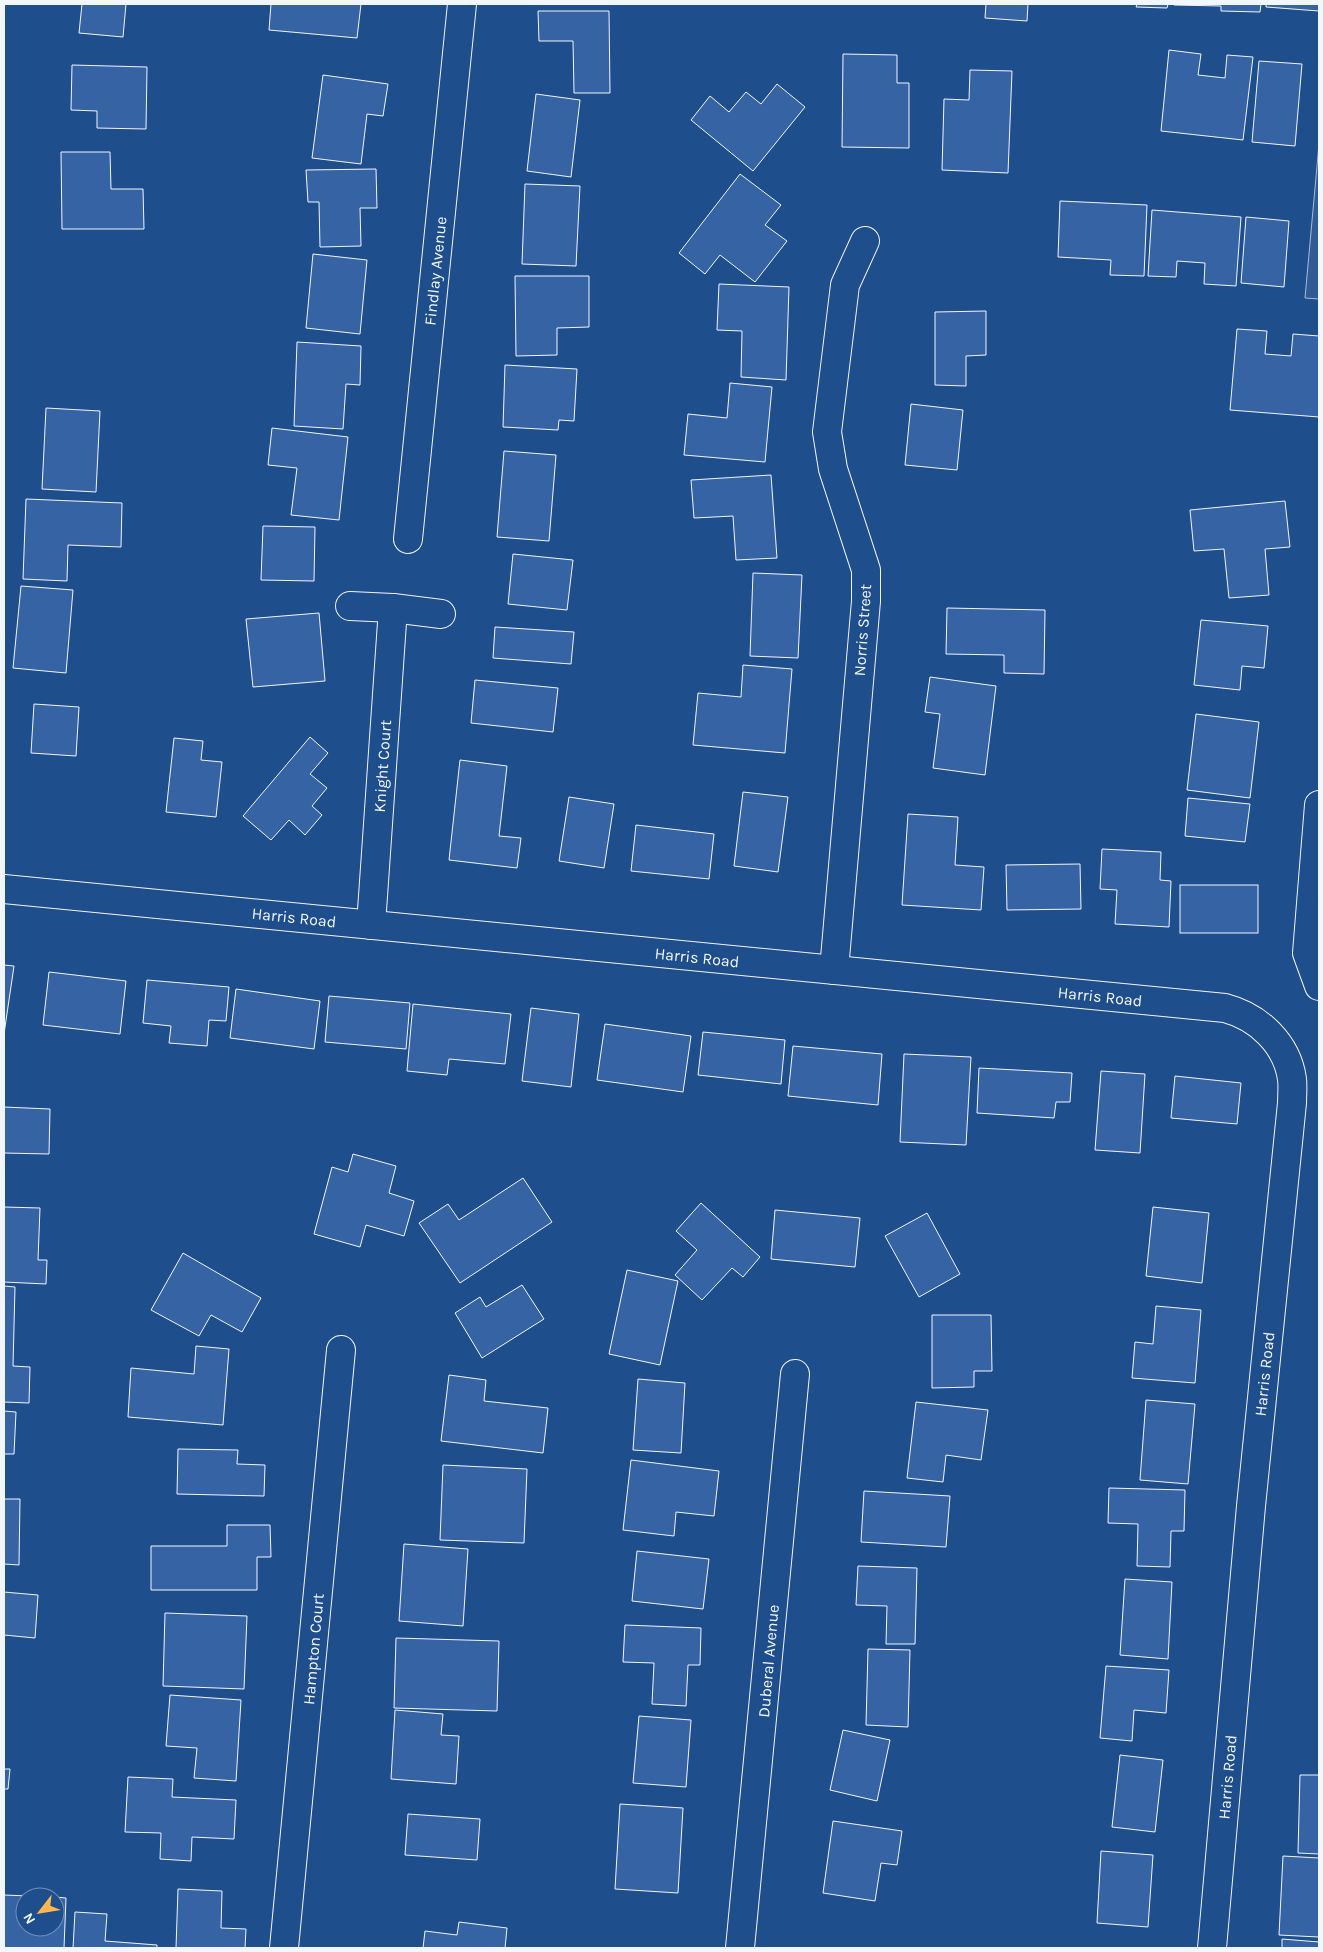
<svg xmlns="http://www.w3.org/2000/svg" width="1323" height="1952" viewBox="0 0 1323 1952" font-family="Karla,sans-serif">
<style>
.parking{fill:#305b95;stroke:#a8bbd7}
.building{fill:#3563a3;stroke:#f2f6ff}
.lines{fill:none;stroke-linecap:round;stroke-linejoin:round}
.minor-casing{stroke:#f2f6ff;stroke-width:30}
.minor{stroke:#1f4e8c;stroke-width:28}
.labels{text-anchor:middle;stroke-width:4;stroke-linejoin:round;paint-order:stroke}
.street-label{font-size:16px;fill:#f2f6ff;stroke:#1f4e8c}
</style>
<rect width="100%" height="100%" fill="#1f4e8c"/>
<path class="parking" d="M 1319,144 L 1319,299 L 1305,298 Z"/>
<g class="building">
<path d="M 82,4 L 126,4 L 123,37 L 79,33 Z"/>
<path d="M 271,4 L 361,4 L 357,38 L 269,30 Z"/>
<path d="M 986,4 L 1028,4 L 1027,21 L 985,18 Z"/>
<path d="M 1137,4 L 1168,4 L 1167,8 L 1136,7 Z"/>
<path d="M 1174,4 L 1261,4 L 1260,12 L 1221,11 L 1221,6 L 1174,5 Z"/>
<path d="M 1266,4 L 1319,4 L 1319,11 L 1266,7 Z"/>
<path d="M 538,11 L 609,11 L 610,93 L 574,93 L 573,41 L 539,41 Z"/>
<path d="M 1169,50 L 1201,54 L 1198,75 L 1225,78 L 1227,55 L 1253,57 L 1243,140 L 1161,131 Z"/>
<path d="M 843,54 L 897,55 L 897,83 L 909,83 L 909,148 L 842,147 Z"/>
<path d="M 1259,61 L 1302,64 L 1295,146 L 1252,142 Z"/>
<path d="M 72,65 L 147,67 L 146,129 L 97,128 L 97,111 L 71,110 Z"/>
<path d="M 970,70 L 1012,71 L 1008,173 L 942,170 L 944,99 L 969,100 Z"/>
<path d="M 323,75 L 388,84 L 383,116 L 367,114 L 361,164 L 312,158 Z"/>
<path d="M 777,84 L 805,107 L 753,171 L 691,120 L 710,96 L 729,112 L 746,92 L 761,104 Z"/>
<path d="M 536,94 L 580,100 L 571,177 L 527,171 Z"/>
<path d="M 61,152 L 110,152 L 111,189 L 143,189 L 144,229 L 62,229 Z"/>
<path d="M 376,169 L 377,208 L 360,208 L 361,246 L 320,247 L 319,202 L 308,202 L 306,170 Z"/>
<path d="M 740,174 L 781,205 L 765,225 L 787,241 L 755,282 L 720,255 L 705,274 L 679,253 Z"/>
<path d="M 525,184 L 580,186 L 576,266 L 522,264 Z"/>
<path d="M 1060,201 L 1147,205 L 1144,276 L 1110,275 L 1111,260 L 1058,257 Z"/>
<path d="M 1152,210 L 1241,217 L 1236,286 L 1204,284 L 1205,263 L 1177,261 L 1176,277 L 1148,276 Z"/>
<path d="M 1246,217 L 1289,221 L 1284,287 L 1241,283 Z"/>
<path d="M 313,254 L 367,260 L 360,334 L 306,328 Z"/>
<path d="M 515,276 L 589,276 L 589,327 L 557,328 L 557,355 L 516,356 Z"/>
<path d="M 719,284 L 789,287 L 786,380 L 741,377 L 742,331 L 717,330 Z"/>
<path d="M 986,311 L 986,355 L 966,356 L 966,386 L 935,385 L 935,312 Z"/>
<path d="M 1237,329 L 1267,331 L 1265,354 L 1291,356 L 1293,334 L 1319,336 L 1319,417 L 1230,410 Z"/>
<path d="M 297,342 L 361,346 L 360,385 L 346,384 L 343,429 L 294,426 Z"/>
<path d="M 505,365 L 577,369 L 574,421 L 559,420 L 558,430 L 503,427 Z"/>
<path d="M 730,383 L 772,387 L 765,462 L 684,455 L 688,414 L 727,418 Z"/>
<path d="M 911,404 L 963,410 L 957,470 L 905,465 Z"/>
<path d="M 46,408 L 100,411 L 96,492 L 42,489 Z"/>
<path d="M 272,428 L 348,437 L 339,520 L 291,515 L 297,468 L 268,465 Z"/>
<path d="M 504,451 L 556,455 L 549,541 L 497,537 Z"/>
<path d="M 771,475 L 777,558 L 736,560 L 733,516 L 694,518 L 691,480 Z"/>
<path d="M 26,499 L 122,503 L 121,547 L 68,545 L 67,581 L 23,579 Z"/>
<path d="M 1285,501 L 1290,547 L 1265,549 L 1269,595 L 1229,598 L 1224,549 L 1194,551 L 1190,510 Z"/>
<path d="M 263,526 L 315,527 L 314,581 L 261,580 Z"/>
<path d="M 513,554 L 573,560 L 567,610 L 508,604 Z"/>
<path d="M 753,573 L 802,575 L 798,658 L 750,656 Z"/>
<path d="M 21,586 L 73,590 L 66,673 L 13,668 Z"/>
<path d="M 947,608 L 1045,610 L 1044,674 L 1004,673 L 1004,655 L 946,654 Z"/>
<path d="M 319,613 L 325,681 L 253,687 L 246,619 Z"/>
<path d="M 1201,620 L 1268,626 L 1264,668 L 1242,666 L 1240,690 L 1194,685 Z"/>
<path d="M 495,627 L 574,632 L 571,664 L 493,658 Z"/>
<path d="M 743,665 L 792,669 L 785,753 L 693,745 L 698,693 L 741,697 Z"/>
<path d="M 930,677 L 996,686 L 985,775 L 933,768 L 940,714 L 925,712 Z"/>
<path d="M 475,680 L 558,688 L 553,732 L 471,723 Z"/>
<path d="M 34,704 L 79,707 L 76,756 L 31,753 Z"/>
<path d="M 1196,714 L 1259,722 L 1250,798 L 1187,790 Z"/>
<path d="M 310,737 L 328,753 L 310,774 L 327,788 L 312,806 L 322,815 L 305,835 L 289,820 L 271,840 L 243,816 Z"/>
<path d="M 174,738 L 203,741 L 201,760 L 222,762 L 216,817 L 166,812 Z"/>
<path d="M 460,760 L 507,766 L 499,836 L 521,838 L 517,868 L 449,860 Z"/>
<path d="M 743,792 L 788,797 L 778,872 L 734,866 Z"/>
<path d="M 569,797 L 614,804 L 604,868 L 559,861 Z"/>
<path d="M 1188,798 L 1250,804 L 1245,842 L 1185,836 Z"/>
<path d="M 908,814 L 958,817 L 955,865 L 984,867 L 981,910 L 902,905 Z"/>
<path d="M 636,825 L 714,834 L 709,879 L 631,871 Z"/>
<path d="M 1102,849 L 1161,852 L 1160,880 L 1171,881 L 1169,927 L 1115,924 L 1117,890 L 1100,889 Z"/>
<path d="M 1080,864 L 1081,909 L 1007,910 L 1006,865 Z"/>
<rect x="1180" y="885" width="78" height="48"/>
<path d="M 4,965 L 14,966 L 4,1034 Z"/>
<path d="M 49,972 L 126,981 L 120,1034 L 43,1025 Z"/>
<path d="M 147,980 L 229,987 L 226,1021 L 209,1020 L 207,1046 L 169,1043 L 171,1026 L 143,1023 Z"/>
<path d="M 236,989 L 320,1001 L 314,1049 L 230,1038 Z"/>
<path d="M 329,996 L 410,1003 L 406,1049 L 325,1042 Z"/>
<path d="M 413,1004 L 511,1014 L 505,1064 L 449,1059 L 447,1075 L 407,1071 Z"/>
<path d="M 531,1008 L 579,1014 L 571,1087 L 522,1081 Z"/>
<path d="M 605,1024 L 691,1036 L 683,1092 L 597,1080 Z"/>
<path d="M 703,1032 L 785,1040 L 781,1084 L 698,1075 Z"/>
<path d="M 793,1046 L 882,1054 L 878,1105 L 788,1096 Z"/>
<path d="M 904,1054 L 971,1057 L 966,1145 L 900,1142 Z"/>
<path d="M 979,1068 L 1072,1073 L 1070,1102 L 1056,1102 L 1054,1118 L 977,1113 Z"/>
<path d="M 1101,1071 L 1145,1074 L 1140,1153 L 1095,1150 Z"/>
<path d="M 1175,1076 L 1241,1083 L 1237,1124 L 1171,1118 Z"/>
<path d="M 4,1107 L 50,1109 L 49,1154 L 4,1153 Z"/>
<path d="M 353,1154 L 396,1166 L 389,1193 L 414,1201 L 404,1236 L 366,1225 L 360,1247 L 314,1234 L 332,1167 L 348,1172 Z"/>
<path d="M 523,1178 L 552,1222 L 460,1283 L 419,1223 L 448,1204 L 459,1220 Z"/>
<path d="M 701,1203 L 760,1257 L 743,1277 L 732,1268 L 702,1300 L 675,1275 L 697,1250 L 676,1231 Z"/>
<path d="M 4,1207 L 40,1208 L 38,1260 L 47,1260 L 46,1284 L 4,1282 Z"/>
<path d="M 1153,1207 L 1209,1213 L 1202,1283 L 1146,1276 Z"/>
<path d="M 775,1210 L 860,1218 L 855,1267 L 771,1259 Z"/>
<path d="M 927,1213 L 960,1274 L 919,1297 L 885,1236 Z"/>
<path d="M 183,1253 L 261,1298 L 242,1332 L 211,1315 L 199,1336 L 151,1310 Z"/>
<path d="M 627,1270 L 678,1281 L 660,1365 L 609,1354 Z"/>
<path d="M 522,1285 L 544,1319 L 482,1358 L 455,1313 L 480,1297 L 486,1307 Z"/>
<path d="M 4,1286 L 15,1287 L 13,1366 L 30,1367 L 29,1403 L 4,1402 Z"/>
<path d="M 1156,1306 L 1201,1310 L 1195,1383 L 1132,1378 L 1135,1342 L 1153,1344 Z"/>
<path d="M 932,1315 L 991,1315 L 992,1371 L 974,1371 L 974,1387 L 932,1388 Z"/>
<path d="M 196,1346 L 229,1349 L 223,1425 L 128,1417 L 131,1368 L 194,1374 Z"/>
<path d="M 449,1375 L 486,1380 L 484,1401 L 548,1408 L 543,1453 L 441,1441 Z"/>
<path d="M 638,1379 L 685,1383 L 681,1453 L 633,1450 Z"/>
<path d="M 1146,1400 L 1195,1404 L 1188,1484 L 1140,1480 Z"/>
<path d="M 916,1402 L 988,1410 L 981,1460 L 946,1455 L 943,1482 L 907,1478 Z"/>
<path d="M 4,1411 L 16,1412 L 14,1454 L 4,1454 Z"/>
<path d="M 178,1449 L 238,1450 L 237,1464 L 265,1465 L 264,1496 L 177,1494 Z"/>
<path d="M 631,1460 L 719,1471 L 714,1516 L 676,1512 L 674,1536 L 623,1530 Z"/>
<path d="M 443,1465 L 527,1469 L 524,1543 L 440,1540 Z"/>
<path d="M 1109,1488 L 1185,1490 L 1184,1531 L 1171,1531 L 1170,1567 L 1137,1566 L 1138,1524 L 1108,1523 Z"/>
<path d="M 864,1491 L 950,1496 L 946,1547 L 861,1542 Z"/>
<path d="M 4,1499 L 20,1499 L 19,1565 L 4,1564 Z"/>
<path d="M 227,1525 L 270,1525 L 271,1557 L 257,1557 L 257,1590 L 151,1590 L 151,1546 L 227,1546 Z"/>
<path d="M 404,1544 L 468,1549 L 463,1626 L 399,1621 Z"/>
<path d="M 637,1551 L 709,1559 L 703,1609 L 632,1601 Z"/>
<path d="M 858,1566 L 917,1568 L 915,1644 L 886,1644 L 887,1606 L 856,1605 Z"/>
<path d="M 1125,1579 L 1172,1582 L 1168,1659 L 1120,1655 Z"/>
<path d="M 4,1592 L 38,1595 L 35,1638 L 4,1635 Z"/>
<path d="M 165,1613 L 247,1616 L 244,1689 L 163,1686 Z"/>
<path d="M 625,1625 L 701,1628 L 700,1665 L 688,1665 L 686,1706 L 652,1704 L 654,1663 L 623,1662 Z"/>
<path d="M 396,1638 L 499,1641 L 497,1711 L 394,1708 Z"/>
<path d="M 868,1649 L 910,1650 L 908,1727 L 866,1725 Z"/>
<path d="M 1106,1666 L 1169,1670 L 1166,1713 L 1134,1710 L 1132,1741 L 1100,1738 Z"/>
<path d="M 170,1695 L 241,1700 L 236,1781 L 194,1778 L 197,1748 L 166,1746 Z"/>
<path d="M 395,1710 L 443,1714 L 441,1735 L 459,1736 L 456,1784 L 391,1779 Z"/>
<path d="M 639,1716 L 691,1720 L 686,1787 L 633,1783 Z"/>
<path d="M 843,1730 L 890,1740 L 877,1801 L 830,1790 Z"/>
<path d="M 1120,1755 L 1163,1760 L 1155,1832 L 1112,1827 Z"/>
<path d="M 4,1769 L 10,1769 L 8,1789 L 4,1789 Z"/>
<path d="M 1300,1775 L 1319,1775 L 1319,1854 L 1298,1853 Z"/>
<path d="M 128,1777 L 173,1779 L 172,1797 L 236,1800 L 234,1839 L 192,1837 L 191,1861 L 160,1859 L 161,1833 L 125,1832 Z"/>
<path d="M 620,1804 L 683,1808 L 678,1893 L 615,1889 Z"/>
<path d="M 408,1814 L 480,1819 L 477,1860 L 405,1855 Z"/>
<path d="M 833,1821 L 902,1831 L 897,1865 L 881,1863 L 875,1901 L 823,1893 Z"/>
<path d="M 1101,1851 L 1153,1855 L 1148,1927 L 1097,1923 Z"/>
<path d="M 1283,1856 L 1319,1858 L 1319,1937 L 1279,1935 Z"/>
<path d="M 178,1889 L 222,1891 L 221,1928 L 246,1929 L 245,1948 L 176,1948 Z"/>
<path d="M 4,1895 L 54,1897 L 25,1897 L 25,1927 L 55,1927 L 55,1897 L 66,1898 L 64,1948 L 4,1948 Z"/>
<path d="M 75,1912 L 107,1914 L 105,1941 L 157,1945 L 157,1948 L 73,1948 Z"/>
<path d="M 459,1922 L 507,1928 L 505,1948 L 423,1948 L 425,1931 L 457,1935 Z"/>
<path d="M 1282,1939 L 1319,1942 L 1319,1948 L 1282,1948 Z"/>
</g>
<g class="lines">
<g class="minor-casing">
<g id="minor">
<path d="M 408,539 L 462,4"/>
<path d="M 350,606 L 393,608 L 441,614"/>
<path d="M 1319,805 L 1307,953 L 1319,986"/>
<path d="M 4,889 L 1225,1008 C 1259,1017 1287,1044 1292,1079 C 1293,1087 1292,1095 1292,1103 L 1251,1506 L 1212,1948"/>
<path d="M 371,925 L 393,608"/>
<path d="M 834,970 L 866,601 L 866,570 L 833,469 L 827,432 L 845,285 L 865,241"/>
<path d="M 284,1948 L 341,1350"/>
<path d="M 740,1948 L 795,1374"/>
</g>
</g>
<use href="#minor" class="minor"/>
</g>
<g class="labels">
<g class="street-label">
<text transform="translate(435 271) rotate(-84)" y="6">Findlay Avenue</text>
<text transform="translate(862 630) rotate(-86)" y="6">Norris Street</text>
<text transform="translate(382 766) rotate(-86)" y="6">Knight Court</text>
<text transform="translate(294 917) rotate(6)" y="6">Harris Road</text>
<text transform="translate(697 957) rotate(6)" y="6">Harris Road</text>
<text transform="translate(1100 996) rotate(6)" y="6">Harris Road</text>
<text transform="translate(1264 1374) rotate(-84)" y="6">Harris Road</text>
<text transform="translate(313 1649) rotate(-85)" y="6">Hampton Court</text>
<text transform="translate(768 1661) rotate(-85)" y="6">Duberal Avenue</text>
<text transform="translate(1227 1777) rotate(-85)" y="6">Harris Road</text>
</g>
</g>
<rect width="1323" height="1952" fill="none" stroke="#f2f6ff" stroke-width="10"/>
<g transform="translate(40 1912) rotate(239)"><circle r="24" fill="#1f4e8c" stroke="#7391ba"/>
<path d="M0-4L9 19L0 12L-9 19Z" fill="#ffb74d"/>
<text y="-8" font-size="14" font-weight="bold" text-anchor="middle" fill="#f2f6ff">N</text>
</g>
</svg>
